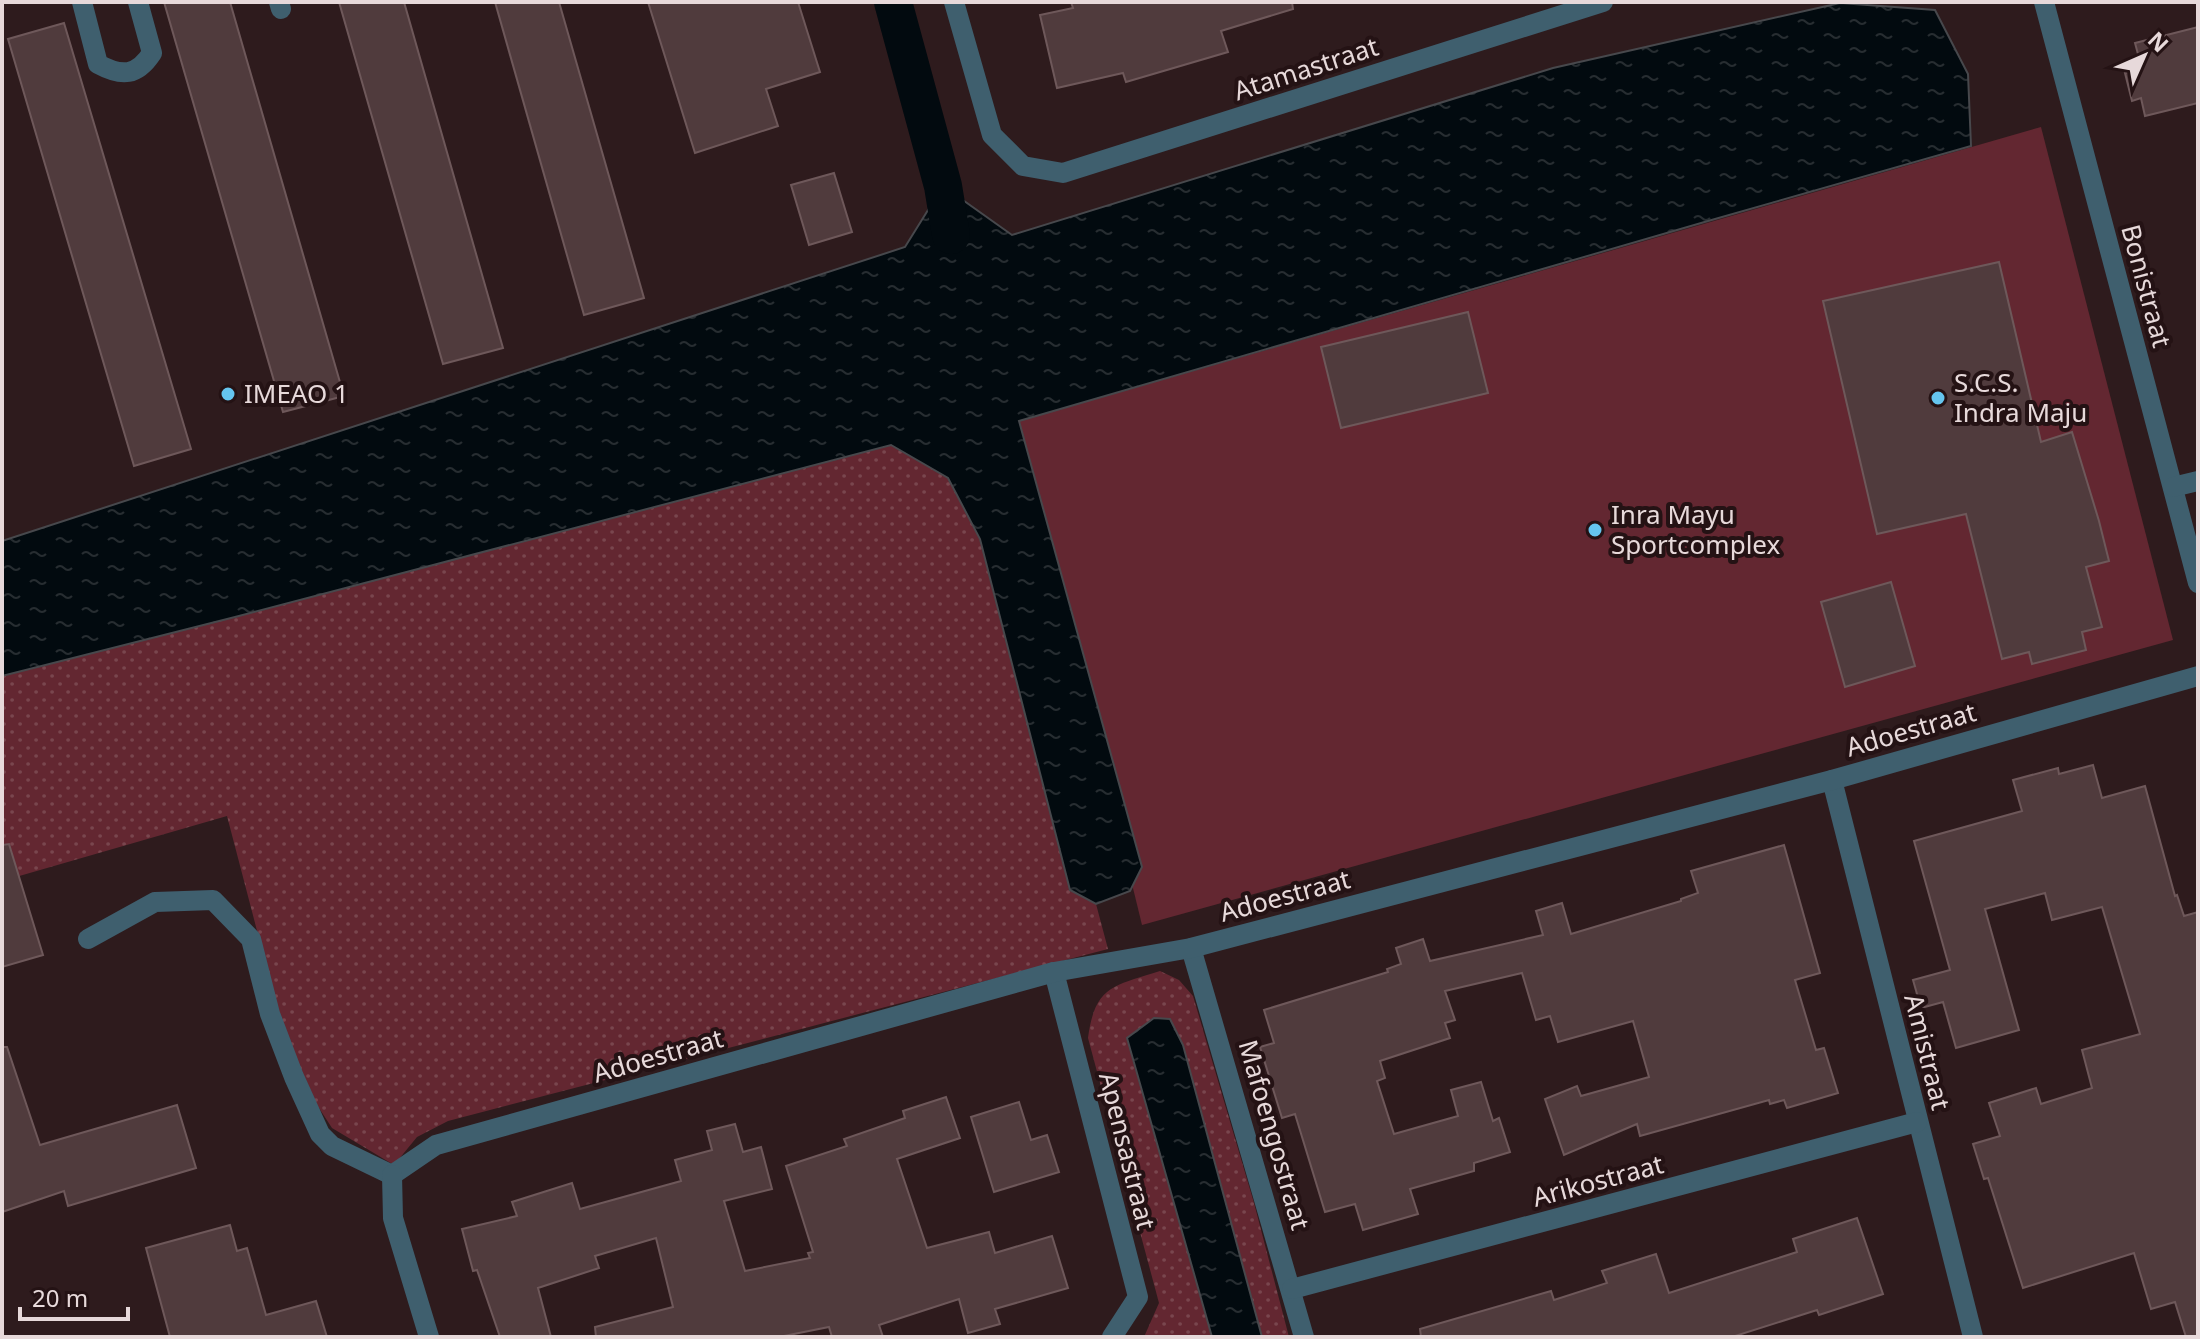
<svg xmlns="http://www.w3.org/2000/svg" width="2200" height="1339" viewBox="0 0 2200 1339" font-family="'Noto Sans',sans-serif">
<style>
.grass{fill:url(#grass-dots)}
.pitch{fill:#632731}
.water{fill:url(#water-ripples);stroke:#47484c;stroke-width:2}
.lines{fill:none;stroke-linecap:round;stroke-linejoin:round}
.canal{stroke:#020a0f;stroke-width:38}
.building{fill:#503b3d;stroke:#6e585a;stroke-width:2}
.minor{stroke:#3f5f6e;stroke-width:20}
.poi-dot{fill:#65c5ef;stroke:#241214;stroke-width:3}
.labels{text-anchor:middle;stroke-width:8;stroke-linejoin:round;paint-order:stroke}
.street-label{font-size:26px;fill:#e7d9da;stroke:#241214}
.poi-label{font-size:26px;fill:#e7d9da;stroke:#241214;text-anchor:start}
</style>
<defs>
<pattern id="grass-dots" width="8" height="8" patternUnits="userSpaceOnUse" patternTransform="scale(2)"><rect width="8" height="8" fill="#632731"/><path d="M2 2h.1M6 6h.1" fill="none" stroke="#79464e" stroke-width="1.8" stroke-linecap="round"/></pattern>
<pattern id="water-ripples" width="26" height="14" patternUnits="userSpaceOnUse" patternTransform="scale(2)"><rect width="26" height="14" fill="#020a0f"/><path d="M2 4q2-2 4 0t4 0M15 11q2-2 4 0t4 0" fill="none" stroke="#272d31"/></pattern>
</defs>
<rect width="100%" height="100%" fill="#2e1b1d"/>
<g class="grass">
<path d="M 891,445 L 948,478 L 980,539 L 1070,889 L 1096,904 L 1108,949 L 448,1121 L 417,1137 L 394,1165 L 332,1128 L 306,1088 L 277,1007 L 227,816 L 2,881 L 2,676 L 235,617 Z"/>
<path d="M 1160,971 L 1179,980 L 1193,996 L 1254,1203 L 1289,1337 L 1262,1337 L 1227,1211 L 1180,1221 L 1212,1337 L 1144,1337 L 1159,1303 L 1088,1038 C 1095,985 1114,986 1160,971 Z"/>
</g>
<path class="pitch" d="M 2041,127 L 2173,640 L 1142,925 L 1019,421 Z"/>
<g class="water">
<path d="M 1840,3 L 1935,10 L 1968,74 L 1971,146 L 1708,221 L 1019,421 L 1142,867 L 1130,891 L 1096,904 L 1070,890 L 980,539 L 948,478 L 891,445 L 235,617 L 2,676 L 2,541 L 905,247 L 943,186 L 1012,235 L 1553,68 Z"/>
<path d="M 1154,1018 L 1170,1019 L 1183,1045 L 1262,1337 L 1212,1337 L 1127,1038 Z"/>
</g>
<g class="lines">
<path class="canal" d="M 893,2 L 943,186 L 951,235"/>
</g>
<g class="building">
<path d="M 164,2 L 230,2 L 344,396 L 283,412 Z"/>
<path d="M 339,2 L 404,2 L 503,348 L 443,364 Z"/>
<path d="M 495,2 L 559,2 L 644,298 L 584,315 Z"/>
<path d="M 648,2 L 798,2 L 820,72 L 766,89 L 778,126 L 695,153 Z"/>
<path d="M 1071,2 L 1292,2 L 1293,9 L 1221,31 L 1228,52 L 1126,82 L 1123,73 L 1057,88 L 1040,15 L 1073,8 Z"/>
<path d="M 64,23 L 191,449 L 134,466 L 8,39 Z"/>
<path d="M 2198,27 L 2198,103 L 2145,116 L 2141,98 L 2132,101 L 2125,73 L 2142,69 L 2135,43 Z"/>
<path d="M 834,173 L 852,232 L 809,245 L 791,185 Z"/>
<path d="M 1999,262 L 2041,442 L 2072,432 L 2099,521 L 2109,561 L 2086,567 L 2102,627 L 2082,632 L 2086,650 L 2032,664 L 2029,652 L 2002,659 L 1966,514 L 1877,534 L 1823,301 Z"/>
<path d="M 1468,312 L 1488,393 L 1341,428 L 1321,347 Z"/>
<path d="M 1891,582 L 1915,666 L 1845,687 L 1821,602 Z"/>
<path d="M 2093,765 L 2102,798 L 2145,786 L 2175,896 L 2177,895 L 2184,916 L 2198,912 L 2198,1337 L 2186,1337 L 2175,1302 L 2151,1309 L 2134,1253 L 2023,1288 L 1988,1178 L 1984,1179 L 1973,1144 L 2000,1136 L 1989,1103 L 2036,1088 L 2041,1104 L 2092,1088 L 2082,1050 L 2140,1034 L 2102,907 L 2052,920 L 2045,893 L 1985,909 L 2019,1030 L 1956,1048 L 1943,1002 L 1921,1008 L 1913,980 L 1950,970 L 1914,841 L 2022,811 L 2013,780 L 2058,768 L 2059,774 Z"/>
<path d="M 9,844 L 43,955 L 2,967 L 2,845 Z"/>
<path d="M 1784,845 L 1820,973 L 1795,980 L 1816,1050 L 1824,1048 L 1838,1093 L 1787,1108 L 1784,1100 L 1770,1104 L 1769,1100 L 1640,1136 L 1637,1124 L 1564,1155 L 1545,1099 L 1577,1086 L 1581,1096 L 1649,1077 L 1633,1021 L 1558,1042 L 1550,1016 L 1536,1020 L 1522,973 L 1445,991 L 1455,1020 L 1445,1023 L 1450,1038 L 1380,1061 L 1385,1078 L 1377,1081 L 1394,1134 L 1458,1116 L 1451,1090 L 1481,1082 L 1493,1121 L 1499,1118 L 1510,1152 L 1474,1163 L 1474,1171 L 1410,1189 L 1418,1214 L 1363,1230 L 1355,1204 L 1325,1212 L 1295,1114 L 1282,1118 L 1260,1047 L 1274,1043 L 1264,1010 L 1388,972 L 1387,969 L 1401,964 L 1396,948 L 1423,939 L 1430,961 L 1543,935 L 1536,911 L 1562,903 L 1571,934 L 1681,901 L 1681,899 L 1698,893 L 1691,871 Z"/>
<path d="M 2,1047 L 7,1047 L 40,1145 L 177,1105 L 196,1168 L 68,1206 L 64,1191 L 2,1212 Z"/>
<path d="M 946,1097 L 960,1138 L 897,1159 L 927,1248 L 989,1232 L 995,1253 L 1052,1236 L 1068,1288 L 995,1309 L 1000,1324 L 968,1333 L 959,1299 L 879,1325 L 883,1337 L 832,1337 L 829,1327 L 779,1337 L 596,1337 L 595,1327 L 673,1307 L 656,1238 L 595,1256 L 599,1268 L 538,1288 L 551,1337 L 500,1337 L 477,1270 L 473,1271 L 462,1229 L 517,1216 L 512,1202 L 572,1183 L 580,1209 L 681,1181 L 675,1160 L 712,1150 L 707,1131 L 735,1124 L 743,1152 L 761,1147 L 772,1189 L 724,1201 L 745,1271 L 810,1258 L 808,1253 L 813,1252 L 786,1166 L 847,1146 L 844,1139 L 905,1118 L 903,1111 Z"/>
<path d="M 1019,1102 L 1031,1140 L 1047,1135 L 1059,1172 L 994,1192 L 971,1117 Z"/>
<path d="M 1857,1218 L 1883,1294 L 1819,1315 L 1817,1310 L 1732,1337 L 1421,1337 L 1420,1329 L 1551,1291 L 1554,1300 L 1607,1283 L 1602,1271 L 1656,1254 L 1669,1293 L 1797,1252 L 1793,1239 Z"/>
<path d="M 230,1225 L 237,1251 L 247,1248 L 266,1315 L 316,1301 L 327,1337 L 170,1337 L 146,1248 Z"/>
</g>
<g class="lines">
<g class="minor">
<path d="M 82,2 L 98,64 C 122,77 137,76 152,53 L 138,2"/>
<path d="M 279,2 L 281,9"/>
<path d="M 954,2 L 992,135 L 1023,166 L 1063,173 L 1603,2"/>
<path d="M 2044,2 L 2198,583"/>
<path d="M 2173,487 L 2198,481"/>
<path d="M 1832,780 L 1973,1337"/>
<path d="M 88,939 L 155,902 L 213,900 L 251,939 L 270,1014 L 294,1077 L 320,1134 L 332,1146 L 392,1175"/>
<path d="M 1191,948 L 1304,1337"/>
<path d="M 1054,972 L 1138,1297 L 1112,1337"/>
<path d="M 392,1175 L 436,1145 L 1054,972 L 1191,948 L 1832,780 L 2198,676"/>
<path d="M 392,1175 L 393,1218 L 429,1337"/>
<path d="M 1292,1289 L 1917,1122"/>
</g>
</g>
<g class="poi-dot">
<circle cx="228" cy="394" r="8"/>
<circle cx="1938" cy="398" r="8"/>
<circle cx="1595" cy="530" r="8"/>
</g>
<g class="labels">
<g class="street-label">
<text transform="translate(1306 69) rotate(-18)" y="9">Atamastraat</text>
<text transform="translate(2146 286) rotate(75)" y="9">Bonistraat</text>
<text transform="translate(1911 730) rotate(-16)" y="9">Adoestraat</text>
<text transform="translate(1285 896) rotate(-15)" y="9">Adoestraat</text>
<text transform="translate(1927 1052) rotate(76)" y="9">Amistraat</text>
<text transform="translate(658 1056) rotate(-16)" y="9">Adoestraat</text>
<text transform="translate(1274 1135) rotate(74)" y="9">Mafoengostraat</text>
<text transform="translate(1127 1151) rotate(76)" y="9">Apensastraat</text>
<text transform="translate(1598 1181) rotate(-15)" y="9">Arikostraat</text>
</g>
<g class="poi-label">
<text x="1954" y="392">S.C.S.<tspan x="1954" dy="30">Indra Maju</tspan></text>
<text x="244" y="403">IMEAO 1</text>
<text x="1611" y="524">Inra Mayu<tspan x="1611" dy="30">Sportcomplex</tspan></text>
</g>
</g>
<rect width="2200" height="1339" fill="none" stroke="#e7d9da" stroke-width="8"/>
<g transform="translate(2144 56) rotate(45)" stroke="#241214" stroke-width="6" paint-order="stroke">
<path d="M0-6L14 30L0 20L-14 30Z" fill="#e7d9da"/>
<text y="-12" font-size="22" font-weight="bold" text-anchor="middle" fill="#e7d9da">N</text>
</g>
<path d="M20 1307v12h108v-12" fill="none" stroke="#e7d9da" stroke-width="4"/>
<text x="32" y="1307" font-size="24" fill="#e7d9da" stroke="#241214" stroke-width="6" paint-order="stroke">20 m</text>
</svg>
